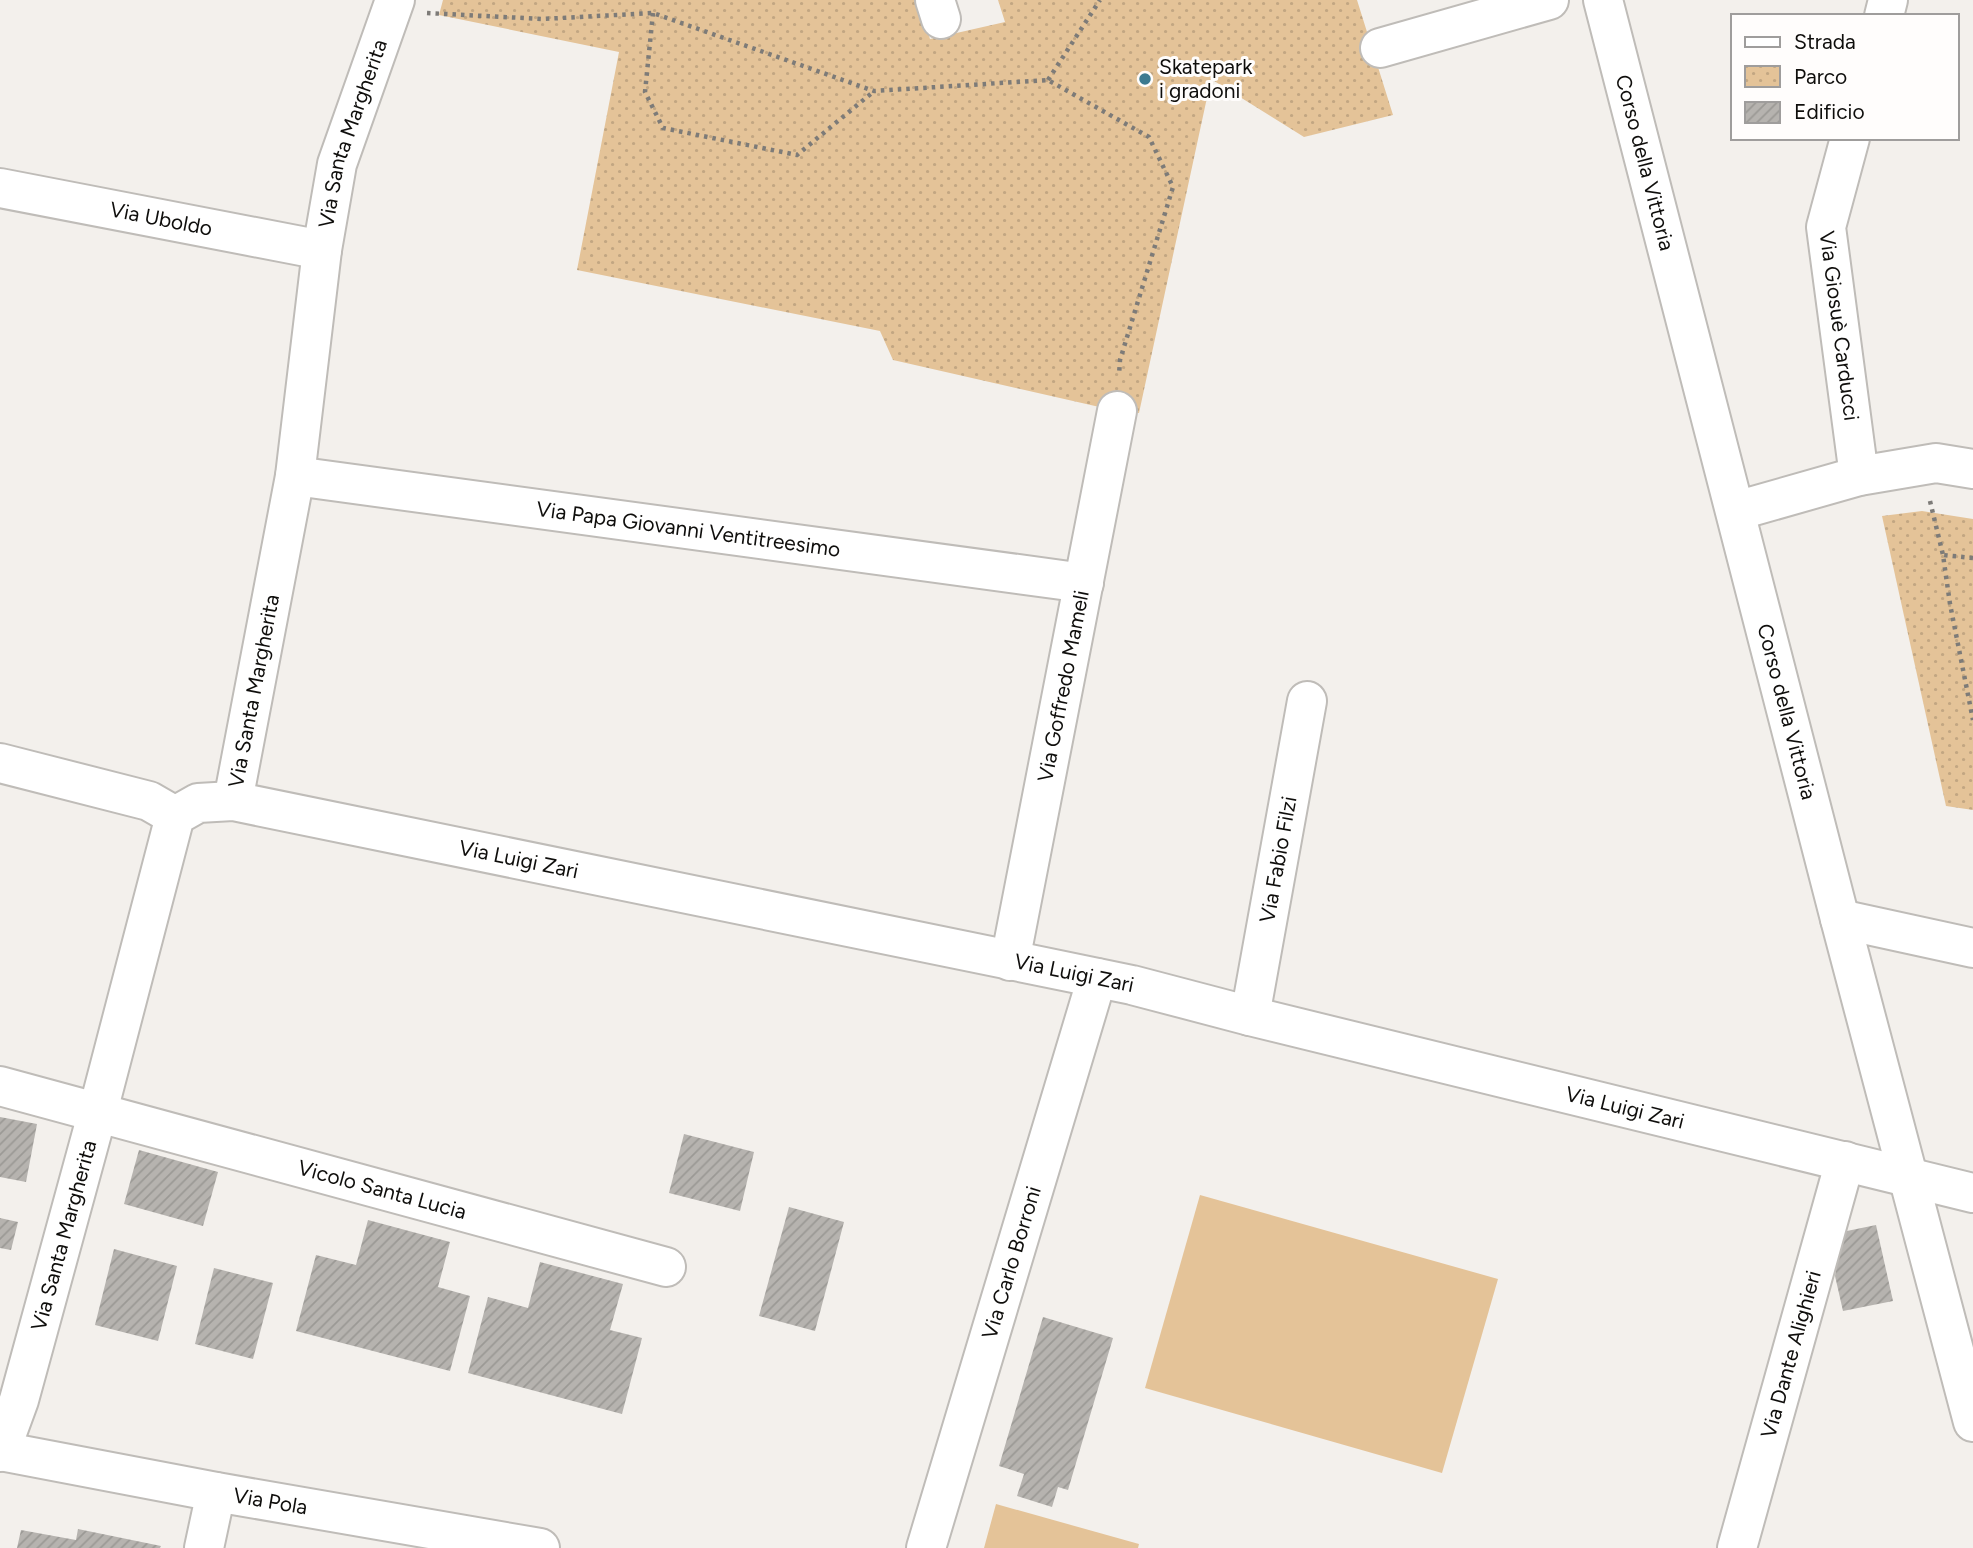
<svg xmlns="http://www.w3.org/2000/svg" width="1973" height="1548" viewBox="0 0 1973 1548" font-family="Figtree,sans-serif">
<style>
.grass{fill:#e4c398}
.park{fill:url(#park-dots)}
.building{fill:url(#building-hatch)}
.lines{fill:none;stroke-linecap:round;stroke-linejoin:round}
.minor-casing{stroke:#bfbcb8;stroke-width:42}
.path{stroke:#7d7b78;stroke-width:4.5;stroke-dasharray:3.5 5;stroke-linecap:butt}
.minor{stroke:#fff;stroke-width:38}
.poi-dot{fill:#3c7a90;stroke:#fffdfc;stroke-width:2.5}
.labels{text-anchor:middle;stroke-width:6;stroke-linejoin:round;paint-order:stroke}
.poi-label{font-size:21px;fill:#0f0e0c;stroke:#fffdfc;text-anchor:start}
.street-label{font-size:21px;fill:#0f0e0c;stroke:#fffdfc}
</style>
<defs>
<pattern id="park-dots" width="8" height="8" patternUnits="userSpaceOnUse" patternTransform="scale(1.75)"><rect width="8" height="8" fill="#e4c398"/><path d="M2 2h.1M6 6h.1" fill="none" stroke="#c2a682" stroke-width="1.8" stroke-linecap="round"/></pattern>
<pattern id="building-hatch" width="6" height="6" patternUnits="userSpaceOnUse" patternTransform="scale(1.75)"><rect width="6" height="6" fill="#b6b3af"/><path d="M-1 1l2-2M0 6l6-6M5 7l2-2" fill="none" stroke="#9b9995"/></pattern>
</defs>
<rect width="100%" height="100%" fill="#f3f0ec"/>
<g class="grass">
<path d="M 1200,1195 L 1498,1279 L 1442,1473 L 1145,1388 Z"/>
<path d="M 996,1504 L 1139,1544 L 1138,1548 L 984,1548 Z"/>
</g>
<g class="park">
<path d="M 443,0 L 918,0 L 930,39 L 1005,22 L 998,0 L 1357,0 L 1393,115 L 1304,137 L 1211,79 L 1139,413 L 1117,411 L 893,360 L 880,331 L 577,270 L 619,52 L 439,15 Z"/>
<path d="M 1922,511 L 1973,519 L 1973,810 L 1946,806 L 1882,516 Z"/>
</g>
<g class="building">
<path d="M 0,1117 L 37,1124 L 26,1182 L 0,1177 Z"/>
<path d="M 684,1134 L 754,1152 L 740,1211 L 669,1193 Z"/>
<path d="M 139,1150 L 218,1172 L 203,1226 L 124,1204 Z"/>
<path d="M 789,1207 L 844,1222 L 815,1331 L 759,1316 Z"/>
<path d="M 0,1218 L 18,1222 L 11,1250 L 0,1248 Z"/>
<path d="M 368,1220 L 450,1242 L 438,1287 L 470,1296 L 450,1371 L 296,1331 L 316,1255 L 356,1265 Z"/>
<path d="M 1876,1225 L 1893,1301 L 1843,1311 L 1835,1276 L 1842,1232 Z"/>
<path d="M 114,1249 L 177,1266 L 158,1341 L 95,1325 Z"/>
<path d="M 540,1262 L 623,1284 L 610,1330 L 642,1338 L 622,1414 L 468,1373 L 488,1297 L 528,1308 Z"/>
<path d="M 214,1268 L 273,1283 L 253,1359 L 195,1344 Z"/>
<path d="M 1043,1317 L 1113,1338 L 1068,1490 L 1058,1487 L 1052,1507 L 1017,1496 L 1024,1474 L 999,1466 Z"/>
<path d="M 78,1529 L 161,1546 L 160,1548 L 17,1548 L 21,1530 L 76,1540 Z"/>
</g>
<g class="lines">
<g class="minor-casing">
<g id="minor">
<path d="M 935,0 L 941,19"/>
<path id="s1" d="M 1603,0 L 1840,919 L 1973,1422"/>
<path d="M 1884,16 L 1888,0"/>
<path d="M 1380,48 L 1549,0"/>
<path id="s2" d="M 1850,138 L 1826,227 L 1859,476"/>
<path id="s3" d="M 0,188 L 322,250"/>
<path id="s4" d="M 295,476 L 1084,583"/>
<path d="M 1736,511 L 1859,476 L 1936,463 L 1973,469"/>
<path d="M 0,763 L 149,801 L 175,816"/>
<path id="s5" d="M 233,801 L 295,476 L 322,250 L 337,164 L 395,0"/>
<path d="M 1840,919 L 1973,948"/>
<path id="s6" d="M 1010,961 L 1117,411"/>
<path id="s7" d="M 1250,1016 L 1307,701"/>
<path id="s8" d="M 0,1086 L 666,1267"/>
<path id="s9" d="M 0,1451 L 216,1492 L 540,1548"/>
<path id="s10" d="M 0,1452 L 19,1400 L 98,1111 L 175,816 L 198,803 L 233,801 L 1132,985 L 1250,1016 L 1973,1193"/>
<path d="M 204,1548 L 216,1492"/>
<path id="s11" d="M 926,1548 L 1097,978"/>
<path id="s12" d="M 1737,1548 L 1845,1161"/>
</g>
</g>
<g class="path">
<path d="M 427,13 L 542,19 L 653,13 L 874,91 L 1048,80 L 1149,137 L 1173,187 L 1120,360 L 1119,375"/>
<path d="M 653,13 L 645,92 L 663,128 L 797,155 L 873,92"/>
<path d="M 1048,80 L 1100,0"/>
<path d="M 1930,501 L 1943,555"/>
<path d="M 1973,558 L 1943,555 L 1950,604 L 1973,720"/>
</g>
<use href="#minor" class="minor"/>
</g>
<circle class="poi-dot" cx="1145" cy="79" r="7"/>
<g class="labels">
<g class="poi-label">
<text x="1159" y="74">Skatepark<tspan x="1159" dy="24">i gradoni</tspan></text>
</g>
<g class="street-label">
<text dy="7" stroke="none"><textPath href="#s5" startOffset="679">Via Santa Margherita</textPath></text>
<text dy="7" stroke="none"><textPath href="#s1" startOffset="168">Corso della Vittoria</textPath></text>
<text dy="7" stroke="none"><textPath href="#s3" startOffset="164">Via Uboldo</textPath></text>
<text dy="7" stroke="none"><textPath href="#s2" startOffset="192">Via Giosuè Carducci</textPath></text>
<text dy="7" stroke="none"><textPath href="#s4" startOffset="397">Via Papa Giovanni Ventitreesimo</textPath></text>
<text dy="7" stroke="none"><textPath href="#s6" startOffset="280">Via Goffredo Mameli</textPath></text>
<text dy="7" stroke="none"><textPath href="#s5" startOffset="112">Via Santa Margherita</textPath></text>
<text dy="7" stroke="none"><textPath href="#s1" startOffset="735">Corso della Vittoria</textPath></text>
<text dy="7" stroke="none"><textPath href="#s7" startOffset="159">Via Fabio Filzi</textPath></text>
<text dy="7" stroke="none"><textPath href="#s10" startOffset="1013">Via Luigi Zari</textPath></text>
<text dy="7" stroke="none"><textPath href="#s10" startOffset="1580">Via Luigi Zari</textPath></text>
<text dy="7" stroke="none"><textPath href="#s10" startOffset="2147">Via Luigi Zari</textPath></text>
<text dy="7" stroke="none"><textPath href="#s8" startOffset="396">Vicolo Santa Lucia</textPath></text>
<text dy="7" stroke="none"><textPath href="#s10" startOffset="226">Via Santa Margherita</textPath></text>
<text dy="7" stroke="none"><textPath href="#s11" startOffset="298">Via Carlo Borroni</textPath></text>
<text dy="7" stroke="none"><textPath href="#s12" startOffset="201">Via Dante Alighieri</textPath></text>
<text dy="7" stroke="none"><textPath href="#s9" startOffset="275">Via Pola</textPath></text>
</g>
</g>
<rect x="1731" y="14" width="228" height="126" fill="#fffdfc" stroke="#9f9d9c" stroke-width="2"/>
<rect x="1745" y="37" width="35" height="10" fill="#ffffff" stroke="#9f9d9c" stroke-width="2"/>
<text x="1794" y="49" font-size="21" fill="#0f0e0c">Strada</text>
<rect x="1745" y="66" width="35" height="21" fill="url(#park-dots)" stroke="#9f9d9c" stroke-width="2"/>
<text x="1794" y="84" font-size="21" fill="#0f0e0c">Parco</text>
<rect x="1745" y="102" width="35" height="21" fill="url(#building-hatch)" stroke="#9f9d9c" stroke-width="2"/>
<text x="1794" y="119" font-size="21" fill="#0f0e0c">Edificio</text>
</svg>
